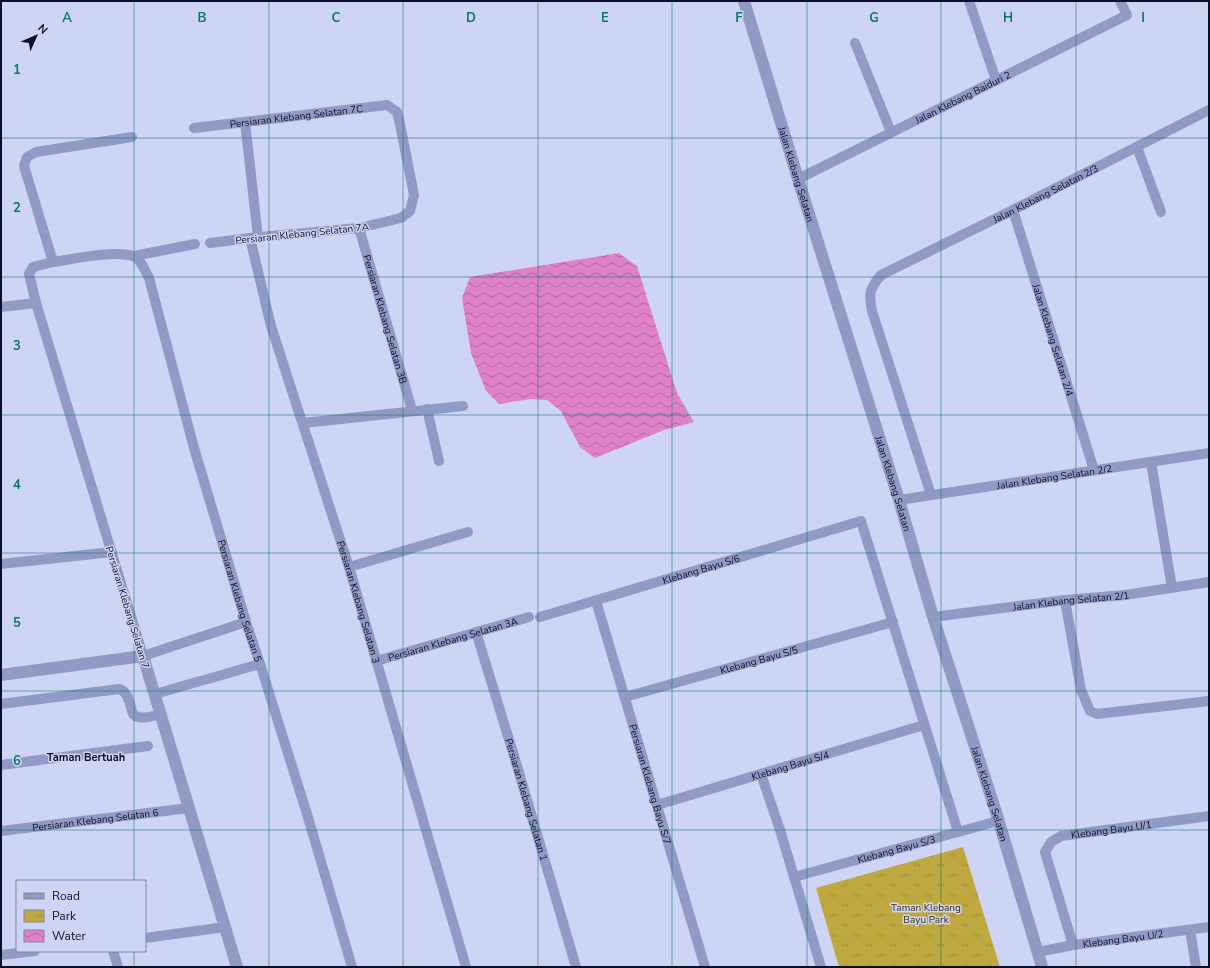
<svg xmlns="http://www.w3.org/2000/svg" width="1210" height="968" viewBox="0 0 1210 968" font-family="'Nunito Sans',sans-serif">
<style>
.park{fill:url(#park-tufts)}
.water{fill:url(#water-waves)}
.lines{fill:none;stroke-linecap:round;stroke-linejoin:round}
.minor{stroke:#9199c5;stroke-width:10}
.tertiary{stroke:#9199c5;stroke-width:12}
.grid{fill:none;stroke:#0f766e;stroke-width:1;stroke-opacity:0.55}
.labels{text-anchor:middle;stroke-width:3;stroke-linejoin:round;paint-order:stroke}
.street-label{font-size:10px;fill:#0d0f2a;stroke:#ced4f3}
.park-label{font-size:10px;fill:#302b16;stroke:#ced4f3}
.neighbourhood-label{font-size:11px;font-weight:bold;fill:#0d0f2a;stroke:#ced4f3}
.grid-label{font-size:13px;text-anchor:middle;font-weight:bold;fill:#0f766e;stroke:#ced4f3;stroke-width:3;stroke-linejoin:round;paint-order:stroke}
</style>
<defs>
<pattern id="park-tufts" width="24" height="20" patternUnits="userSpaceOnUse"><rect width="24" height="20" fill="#c0a840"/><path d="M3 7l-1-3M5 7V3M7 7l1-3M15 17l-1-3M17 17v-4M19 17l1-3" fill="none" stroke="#a48f38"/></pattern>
<pattern id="water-waves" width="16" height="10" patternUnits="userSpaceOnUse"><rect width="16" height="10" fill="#de81c8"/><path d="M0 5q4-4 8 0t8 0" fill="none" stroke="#b268a3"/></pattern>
</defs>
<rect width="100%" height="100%" fill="#ced4f3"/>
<path class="park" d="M 963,847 L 1000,967 L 839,967 L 816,888 Z"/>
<path class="water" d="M 619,253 L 637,266 L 677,393 L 694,422 L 664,430 L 595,458 L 580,447 L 561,411 L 547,400 L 531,399 L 499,404 L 486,391 L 471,353 L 462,298 L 470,277 Z"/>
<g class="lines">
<g class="minor">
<path d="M 969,1 L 996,80"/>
<path d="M 855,43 L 891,132"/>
<path d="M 245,122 L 258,237"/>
<path id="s1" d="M 194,128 L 387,105 L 397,112 L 400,124 L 414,195 L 410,211 L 401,218 L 359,228 L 250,238 L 210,243"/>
<path id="s2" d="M 132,137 L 36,152 L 27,157 L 24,166 L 53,262 C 73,259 114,250 133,256 C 141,259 145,271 149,278 L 194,448 L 246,622 L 260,664 L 307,814 L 352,967"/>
<path d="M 1137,147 L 1161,212"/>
<path id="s3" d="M 798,179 L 1127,15 L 1120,1"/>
<path id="s4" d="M 1013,210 L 1094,470"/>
<path id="s5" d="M 359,228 L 412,410"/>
<path id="s6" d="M 250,238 L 271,326 L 349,567 L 466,967"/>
<path d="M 134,256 L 195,244"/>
<path d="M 53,262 L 33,267 L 29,274 L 36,303 L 143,656 L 246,622"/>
<path d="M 1,307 L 36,303"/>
<path d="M 427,409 L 439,461"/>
<path d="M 303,423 L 463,406"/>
<path d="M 1151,462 L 1172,588"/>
<path id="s7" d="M 931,495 L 872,311 C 868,294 870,288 881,275 L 1013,210 L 1209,110"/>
<path id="s8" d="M 899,500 L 1209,453"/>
<path d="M 1,564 L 112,552"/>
<path d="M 349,567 L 468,532"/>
<path d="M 1065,600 L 1081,690 L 1090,711 L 1097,714 L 1209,701"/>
<path id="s9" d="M 596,601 L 705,967"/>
<path id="s10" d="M 540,617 L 861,521 L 958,832"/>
<path id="s11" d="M 933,617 L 1065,600 L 1125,595 L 1209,582"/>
<path id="s12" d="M 476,632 L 515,759 L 576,967"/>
<path id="s13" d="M 376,661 L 529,617"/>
<path d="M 155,694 L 260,664"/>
<path id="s14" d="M 625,697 L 893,622"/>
<path d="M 1,704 L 119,689 C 129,691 130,706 133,714 C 140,721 152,716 161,714"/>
<path d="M 1,765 L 148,746"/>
<path d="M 761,774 L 780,830 L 821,967"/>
<path id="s15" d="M 657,805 L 924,725"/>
<path id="s16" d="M 1,831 L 189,808"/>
<path id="s17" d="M 794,877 L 998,821"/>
<path d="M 1190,930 L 1196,967"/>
<path d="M 145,938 L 225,927"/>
<path id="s18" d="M 1073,945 L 1045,852 L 1051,842 L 1061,836 L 1209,816"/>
<path d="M 113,951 L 118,967"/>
<path id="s19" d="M 1038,952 L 1073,945 L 1209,927"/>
<path d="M 1,955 L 35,951"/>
</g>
<g class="tertiary">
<path id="s20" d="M 744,1 L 798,179 L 899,500 L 933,617 L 996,812 L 1042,967"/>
<path d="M 1,675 L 143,656 L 237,967"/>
</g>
</g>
<path class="grid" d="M 134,1 L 134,881M 269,1 L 269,967M 403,1 L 403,967M 538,1 L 538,967M 672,1 L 672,967M 807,1 L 807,967M 941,1 L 941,967M 1076,1 L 1076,967M 1,138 L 1209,138M 1,277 L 1209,277M 1,415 L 1209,415M 1,553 L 1209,553M 1,691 L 1209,691M 1,830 L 1209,830M 134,951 L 134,967"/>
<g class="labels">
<g class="street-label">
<text dy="4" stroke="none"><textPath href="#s3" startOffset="184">Jalan Klebang Baiduri 2</textPath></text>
<text dy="4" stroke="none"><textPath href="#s1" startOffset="103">Persiaran Klebang Selatan 7C</textPath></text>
<text dy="4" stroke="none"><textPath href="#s20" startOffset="181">Jalan Klebang Selatan</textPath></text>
<text dy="4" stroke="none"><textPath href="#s7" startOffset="416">Jalan Klebang Selatan 2/3</textPath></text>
<text transform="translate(302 233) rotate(-6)" y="4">Persiaran Klebang Selatan 7A</text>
<text dy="4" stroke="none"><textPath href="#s5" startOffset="95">Persiaran Klebang Selatan 3B</textPath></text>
<text dy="4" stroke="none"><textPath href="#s4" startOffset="136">Jalan Klebang Selatan 2/4</textPath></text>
<text dy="4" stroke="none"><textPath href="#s8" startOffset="157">Jalan Klebang Selatan 2/2</textPath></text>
<text dy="4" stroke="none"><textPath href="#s20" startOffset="505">Jalan Klebang Selatan</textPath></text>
<text dy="4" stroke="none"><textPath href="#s10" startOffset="168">Klebang Bayu S/6</textPath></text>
<text dy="4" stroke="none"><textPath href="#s11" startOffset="139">Jalan Klebang Selatan 2/1</textPath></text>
<text dy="4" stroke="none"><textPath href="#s2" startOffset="661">Persiaran Klebang Selatan 5</textPath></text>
<text dy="4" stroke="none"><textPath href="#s6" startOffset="380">Persiaran Klebang Selatan 3</textPath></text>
<text transform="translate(128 607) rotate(73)" y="4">Persiaran Klebang Selatan 7</text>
<text dy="4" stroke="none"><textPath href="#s13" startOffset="80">Persiaran Klebang Selatan 3A</textPath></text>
<text dy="4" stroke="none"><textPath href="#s14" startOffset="139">Klebang Bayu S/5</textPath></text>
<text dy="4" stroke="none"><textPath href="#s15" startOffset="139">Klebang Bayu S/4</textPath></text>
<text dy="4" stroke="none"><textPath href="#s9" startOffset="191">Persiaran Klebang Bayu S/7</textPath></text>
<text dy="4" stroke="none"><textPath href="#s20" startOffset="830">Jalan Klebang Selatan</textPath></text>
<text dy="4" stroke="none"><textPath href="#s12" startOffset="175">Persiaran Klebang Selatan 1</textPath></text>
<text dy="4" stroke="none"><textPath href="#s16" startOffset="95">Persiaran Klebang Selatan 6</textPath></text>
<text dy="4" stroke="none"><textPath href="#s18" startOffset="171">Klebang Bayu U/1</textPath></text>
<text dy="4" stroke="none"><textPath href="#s17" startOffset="106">Klebang Bayu S/3</textPath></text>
<text dy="4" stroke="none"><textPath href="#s19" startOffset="86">Klebang Bayu U/2</textPath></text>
</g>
<g class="park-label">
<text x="926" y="911">Taman Klebang<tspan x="926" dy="12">Bayu Park</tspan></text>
</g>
<g class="neighbourhood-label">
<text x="86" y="761">Taman Bertuah</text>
</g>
</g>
<g class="grid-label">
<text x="67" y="22">A</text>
<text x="202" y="22">B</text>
<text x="336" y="22">C</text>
<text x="471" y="22">D</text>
<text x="605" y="22">E</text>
<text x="739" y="22">F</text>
<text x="874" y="22">G</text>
<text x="1008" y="22">H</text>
<text x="1143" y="22">I</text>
<text x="17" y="74">1</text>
<text x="17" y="212">2</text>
<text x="17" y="350">3</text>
<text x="17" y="489">4</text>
<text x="17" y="627">5</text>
<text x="17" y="765">6</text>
</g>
<rect width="1210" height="968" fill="none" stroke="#0d0f2a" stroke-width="4"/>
<rect x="16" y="880" width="130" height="72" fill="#ced4f3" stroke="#8185a3"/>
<rect x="24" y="893" width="20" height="6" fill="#9199c5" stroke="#8185a3"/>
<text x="52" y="900" font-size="12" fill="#0d0f2a">Road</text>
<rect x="24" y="910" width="20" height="12" fill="url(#park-tufts)" stroke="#8185a3"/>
<text x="52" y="920" font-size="12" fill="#0d0f2a">Park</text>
<rect x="24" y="930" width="20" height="12" fill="url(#water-waves)" stroke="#8185a3"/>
<text x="52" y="940" font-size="12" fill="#0d0f2a">Water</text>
<g transform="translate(36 36) rotate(45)" stroke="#ced4f3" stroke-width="3" paint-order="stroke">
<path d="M0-3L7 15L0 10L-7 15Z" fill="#0d0f2a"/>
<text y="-6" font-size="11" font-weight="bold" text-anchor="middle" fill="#0d0f2a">N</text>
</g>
</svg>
